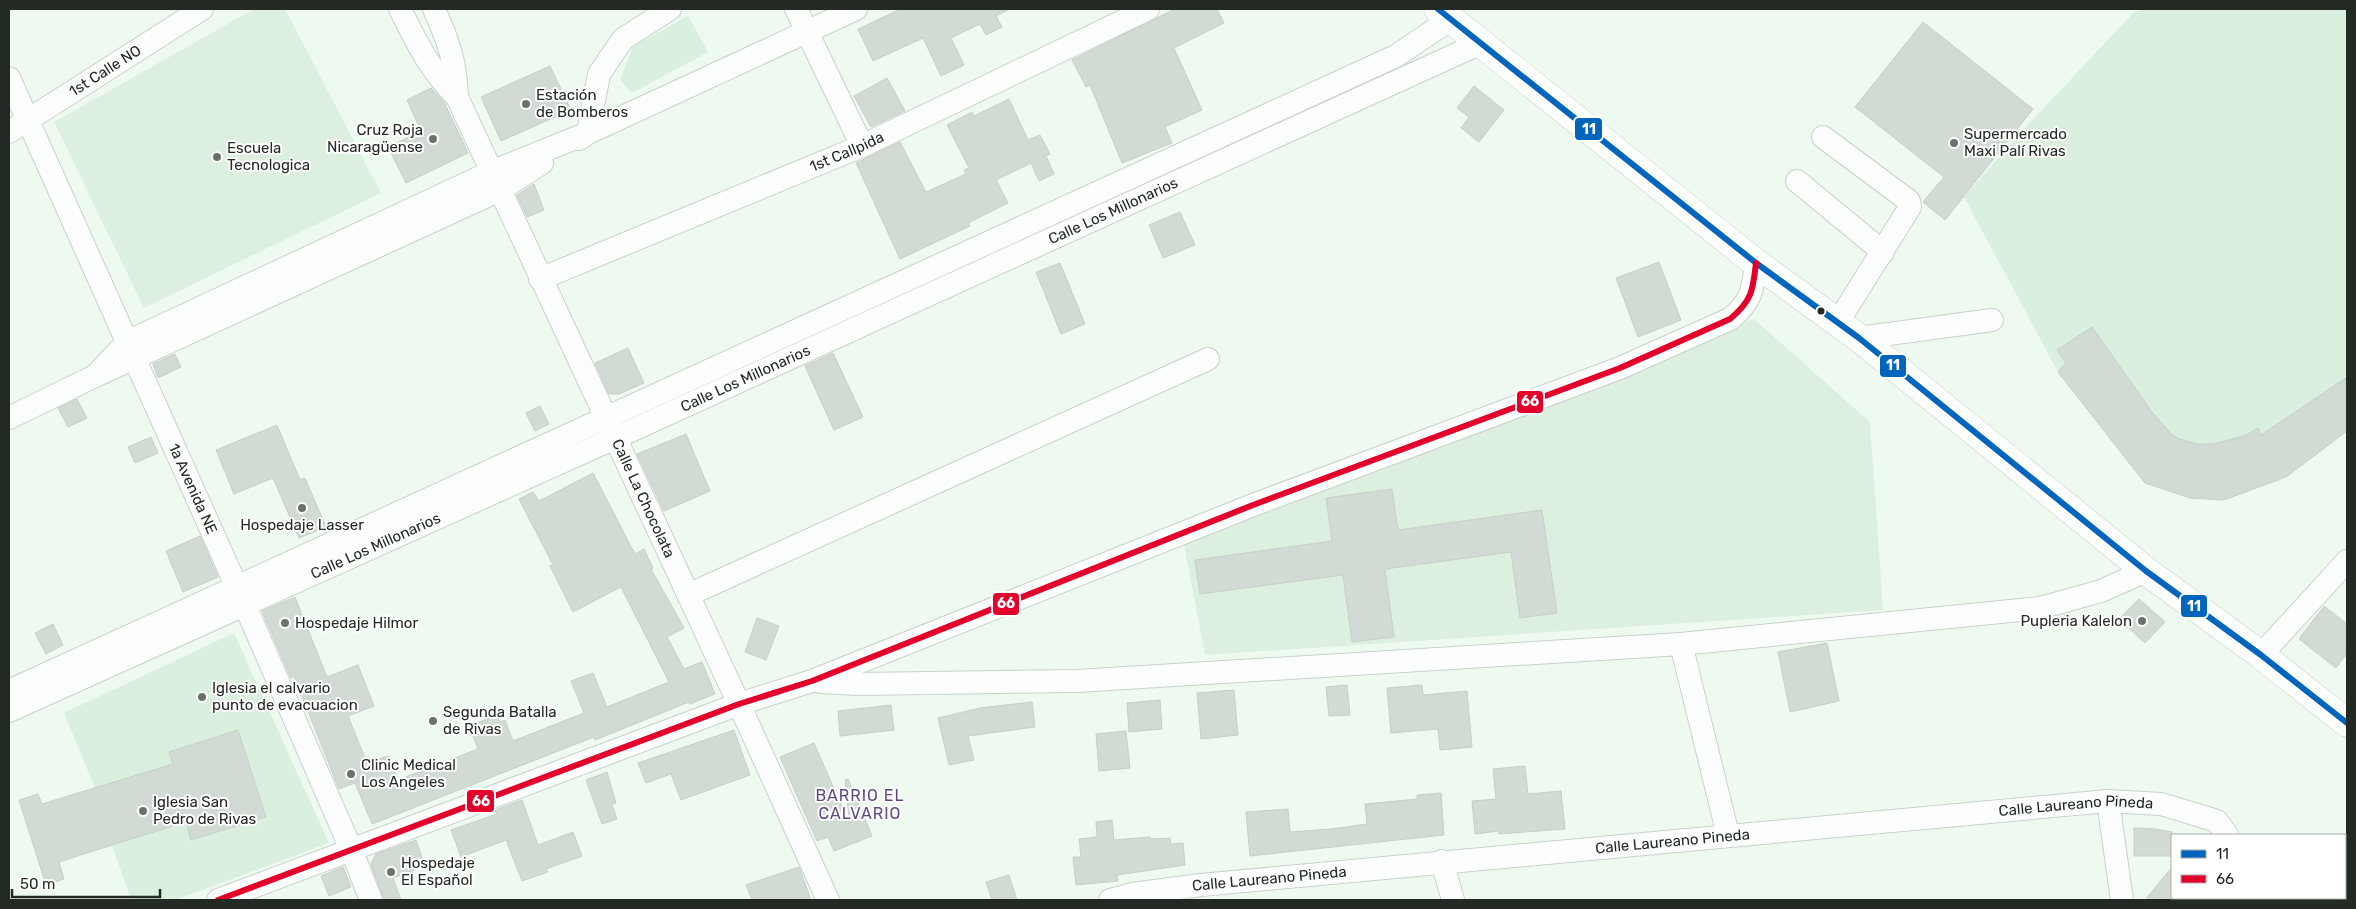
<svg xmlns="http://www.w3.org/2000/svg" width="2356" height="909" viewBox="0 0 2356 909" font-family="Rubik,sans-serif">
<style>
.built{fill:#ddf0e0}
.green{fill:#daefde}
.building{fill:#d2dbd3;stroke:#c6cfc7}
.lines{fill:none;stroke-linecap:round;stroke-linejoin:round}
.minor-casing{stroke:#c8d1ca;stroke-width:24}
.highway-casing{stroke:#c8d1ca;stroke-width:29}
.minor{stroke:#fcfefd;stroke-width:22}
.highway{stroke:#fcfefd;stroke-width:28}
.bus-1-casing{stroke:#fff;stroke-width:10}
.bus-2-casing{stroke:#fff;stroke-width:10}
.bus-1{stroke:#0065bd;stroke-width:6}
.bus-2{stroke:#e4002b;stroke-width:6}
.poi-dot{fill:#6a736b;stroke:#fff;stroke-width:2}
.bus-dot{fill:#232a24;stroke:#fff;stroke-width:2}
.labels{text-anchor:middle;stroke-width:4;stroke-linejoin:round;paint-order:stroke}
.street-label{font-size:15px;fill:#232a24;stroke:#fff}
.poi-label{font-size:15px;fill:#232a24;stroke:#fff;text-anchor:start}
.neighbourhood-label{font-size:16px;letter-spacing:1px;fill:#5e4784;stroke:#fff}
.line-badge{stroke:#fff;stroke-width:2}
.badge-label{font-size:14px;text-anchor:middle;font-weight:bold;fill:#fff}
</style>
<rect width="100%" height="100%" fill="#eefaf0"/>
<g class="built">
<path d="M 254,9 L 285,9 L 381,193 L 144,308 L 54,122 Z"/>
<path d="M 1754,319 L 1870,422 L 1883,610 L 1205,655 L 1183,540 Z"/>
</g>
<g class="green">
<path d="M 2146,9 L 2347,9 L 2347,430 L 2286,477 L 2224,500 L 2190,498 L 2145,483 L 2058,372 L 1964,197 L 2023,130 L 2134,12 Z"/>
<path d="M 688,16 L 708,52 L 632,93 L 620,80 L 633,46 Z"/>
<path d="M 234,633 L 329,843 L 175,900 L 131,900 L 112,845 L 186,822 L 191,839 L 265,817 L 238,731 L 169,752 L 173,764 L 95,788 L 64,713 Z"/>
</g>
<g class="building">
<path d="M 901,9 L 1010,9 L 996,16 L 1002,27 L 986,35 L 980,24 L 951,38 L 964,65 L 941,76 L 923,38 L 873,61 L 858,29 Z"/>
<path d="M 1175,9 L 1217,9 L 1224,23 L 1174,48 L 1202,110 L 1165,127 L 1172,143 L 1122,163 L 1090,85 L 1086,87 L 1072,60 Z"/>
<path d="M 1923,22 L 2033,109 L 1945,220 L 1923,202 L 1944,177 L 1855,107 Z"/>
<path d="M 550,66 L 571,110 L 501,141 L 481,97 Z"/>
<path d="M 887,78 L 905,111 L 871,127 L 854,96 Z"/>
<path d="M 1474,86 L 1504,110 L 1479,142 L 1461,128 L 1469,117 L 1457,108 Z"/>
<path d="M 431,88 L 444,102 L 468,153 L 406,183 L 388,147 L 421,131 L 407,100 Z"/>
<path d="M 1009,99 L 1028,140 L 1040,135 L 1050,154 L 1046,156 L 1054,174 L 1039,181 L 1031,163 L 996,180 L 1008,203 L 968,223 L 970,226 L 900,259 L 856,163 L 900,142 L 926,192 L 966,174 L 964,170 L 969,168 L 947,125 L 972,112 L 974,116 Z"/>
<path d="M 534,184 L 544,210 L 527,217 L 517,195 Z"/>
<path d="M 1180,212 L 1195,245 L 1163,258 L 1149,225 Z"/>
<path d="M 1659,262 L 1681,320 L 1638,337 L 1616,278 Z"/>
<path d="M 1060,263 L 1085,324 L 1061,334 L 1036,272 Z"/>
<path d="M 2092,327 L 2152,412 L 2172,435 L 2179,439 L 2198,444 L 2213,444 L 2244,436 L 2258,428 L 2261,435 L 2347,377 L 2347,431 L 2286,477 L 2224,500 L 2190,498 L 2145,483 L 2058,372 L 2066,363 L 2057,350 Z"/>
<path d="M 628,348 L 644,383 L 619,394 L 609,394 L 595,363 Z"/>
<path d="M 833,353 L 863,417 L 834,430 L 805,366 Z"/>
<path d="M 175,354 L 181,367 L 158,378 L 153,364 Z"/>
<path d="M 77,399 L 87,418 L 68,427 L 58,408 Z"/>
<path d="M 540,406 L 549,424 L 535,431 L 526,413 Z"/>
<path d="M 277,425 L 300,480 L 305,478 L 326,527 L 299,538 L 273,478 L 234,494 L 216,450 Z"/>
<path d="M 686,434 L 710,491 L 664,511 L 637,454 Z"/>
<path d="M 151,437 L 158,453 L 135,463 L 128,447 Z"/>
<path d="M 593,473 L 635,554 L 644,549 L 653,568 L 651,569 L 684,628 L 667,637 L 684,669 L 702,662 L 715,694 L 690,704 L 689,702 L 595,740 L 594,737 L 372,824 L 355,783 L 339,789 L 294,676 L 291,678 L 262,611 L 295,597 L 327,677 L 358,665 L 374,706 L 348,716 L 367,763 L 388,756 L 398,780 L 478,749 L 469,726 L 497,715 L 500,722 L 505,720 L 513,741 L 584,713 L 571,681 L 593,673 L 607,707 L 669,682 L 621,587 L 573,612 L 550,566 L 553,565 L 519,499 L 533,492 L 539,501 Z"/>
<path d="M 1392,489 L 1398,530 L 1542,510 L 1557,613 L 1520,618 L 1511,552 L 1385,569 L 1394,637 L 1352,642 L 1343,575 L 1200,594 L 1195,560 L 1332,541 L 1326,498 Z"/>
<path d="M 200,536 L 218,577 L 183,592 L 166,551 Z"/>
<path d="M 2139,599 L 2165,622 L 2145,643 L 2119,619 Z"/>
<path d="M 2324,606 L 2347,624 L 2347,653 L 2336,668 L 2299,639 Z"/>
<path d="M 757,618 L 779,626 L 766,660 L 745,652 Z"/>
<path d="M 53,624 L 63,645 L 46,654 L 35,633 Z"/>
<path d="M 1827,643 L 1839,701 L 1790,712 L 1778,652 Z"/>
<path d="M 1347,685 L 1350,715 L 1329,716 L 1326,687 Z"/>
<path d="M 1422,685 L 1423,695 L 1467,691 L 1472,747 L 1440,750 L 1438,729 L 1391,733 L 1387,688 Z"/>
<path d="M 1234,690 L 1238,735 L 1201,739 L 1197,693 Z"/>
<path d="M 1160,700 L 1162,729 L 1129,732 L 1127,703 Z"/>
<path d="M 1032,702 L 1035,727 L 968,736 L 974,760 L 949,765 L 938,718 L 980,708 Z"/>
<path d="M 891,705 L 894,730 L 840,736 L 838,711 Z"/>
<path d="M 238,730 L 266,817 L 191,840 L 186,822 L 112,845 L 59,862 L 64,879 L 46,885 L 19,800 L 38,794 L 42,804 L 173,764 L 169,752 Z"/>
<path d="M 734,730 L 750,775 L 681,800 L 671,774 L 646,783 L 638,763 Z"/>
<path d="M 1126,731 L 1130,768 L 1099,771 L 1096,734 Z"/>
<path d="M 814,743 L 850,825 L 845,780 L 848,779 L 872,836 L 834,851 L 828,837 L 817,841 L 780,757 Z"/>
<path d="M 1525,766 L 1528,794 L 1561,791 L 1565,829 L 1499,834 L 1499,831 L 1475,834 L 1472,801 L 1496,799 L 1493,769 Z"/>
<path d="M 607,772 L 616,803 L 612,805 L 617,819 L 602,824 L 586,780 Z"/>
<path d="M 1441,793 L 1444,835 L 1250,856 L 1246,812 L 1288,809 L 1290,832 L 1331,829 L 1367,824 L 1365,804 L 1417,799 L 1417,795 Z"/>
<path d="M 522,800 L 538,845 L 573,832 L 582,856 L 546,869 L 548,872 L 522,881 L 506,840 L 461,857 L 451,830 L 497,814 L 495,810 Z"/>
<path d="M 1112,820 L 1114,840 L 1150,837 L 1151,839 L 1170,838 L 1171,844 L 1183,843 L 1185,865 L 1117,875 L 1118,881 L 1076,885 L 1073,857 L 1081,857 L 1079,839 L 1097,837 L 1096,822 Z"/>
<path d="M 2134,828 L 2156,829 L 2172,832 L 2172,856 L 2134,856 Z"/>
<path d="M 416,840 L 425,866 L 393,878 L 401,900 L 384,900 L 371,864 L 376,854 Z"/>
<path d="M 343,867 L 351,887 L 329,896 L 321,876 Z"/>
<path d="M 799,867 L 811,900 L 752,900 L 746,885 Z"/>
<path d="M 2172,867 L 2172,900 L 2145,900 Z"/>
<path d="M 1009,875 L 1017,900 L 992,900 L 986,882 Z"/>
</g>
<g class="lines">
<g class="minor-casing">
<g id="minor">
<path id="s1" d="M 400,9 C 417,43 429,69 457,97 L 739,704 L 828,900"/>
<path d="M 434,9 C 448,40 456,62 457,97"/>
<path d="M 796,9 L 862,146"/>
<path id="s2" d="M 9,78 L 244,603 L 351,849 L 371,900"/>
<path id="s3" d="M 9,132 L 202,9"/>
<path d="M 1823,137 L 1909,201 L 1910,207 L 1838,322"/>
<path d="M 579,139 L 588,133 L 599,74 L 623,39 L 670,9"/>
<path d="M 1797,181 L 1883,252"/>
<path id="s4" d="M 540,279 L 862,146 L 1148,9"/>
<path d="M 1859,338 L 1992,320"/>
<path d="M 95,376 L 127,342 L 491,172 L 588,133 L 856,9"/>
<path d="M 9,418 L 95,376 L 500,190 L 542,163"/>
<path d="M 688,595 L 1208,359"/>
<path d="M 1681,644 L 1728,835"/>
<path d="M 2261,655 L 2347,561"/>
<path d="M 821,682 L 858,684 L 1077,681 L 1681,644 L 2040,608 L 2101,591 L 2146,571"/>
<path d="M 9,691 L 1396,56 L 1451,19"/>
<path id="s5" d="M 9,711 L 615,438 L 1481,43"/>
<path d="M 2108,801 L 2122,900"/>
<path d="M 1442,861 L 1453,900"/>
<path d="M 2262,898 L 2263,900"/>
<path d="M 218,900 L 739,704 L 812,681 L 1253,505 L 1620,368 L 1730,319 C 1752,301 1753,290 1756,263"/>
<path id="s6" d="M 1110,900 L 1132,894 L 1201,885 L 2108,801 L 2161,804 L 2217,821 L 2227,835"/>
</g>
</g>
<g class="highway-casing">
<path id="highway" d="M 1438,9 L 1756,263 L 1859,338 L 2146,571 L 2261,655 L 2347,723"/>
</g>
<use href="#minor" class="minor"/>
<use href="#highway" class="highway"/>
<g class="bus-1-casing">
<path id="bus-1" d="M 1438,9 L 1756,263 L 1859,338 L 2146,571 L 2261,655 L 2347,723"/>
</g>
<g class="bus-2-casing">
<path id="bus-2" d="M 218,900 L 739,704 L 812,681 L 1253,505 L 1620,368 L 1730,319 C 1752,301 1753,290 1756,263"/>
</g>
<use href="#bus-1" class="bus-1"/>
<use href="#bus-2" class="bus-2"/>
</g>
<g class="poi-dot">
<circle cx="526" cy="104" r="5"/>
<circle cx="433" cy="139" r="5"/>
<circle cx="1954" cy="143" r="5"/>
<circle cx="217" cy="157" r="5"/>
<circle cx="302" cy="508" r="5"/>
<circle cx="2142" cy="621" r="5"/>
<circle cx="285" cy="623" r="5"/>
<circle cx="202" cy="697" r="5"/>
<circle cx="433" cy="721" r="5"/>
<circle cx="351" cy="774" r="5"/>
<circle cx="143" cy="811" r="5"/>
<circle cx="391" cy="872" r="5"/>
</g>
<circle class="bus-dot" cx="1821" cy="311" r="4.5"/>
<g class="labels">
<g class="street-label">
<text dy="5" stroke="none"><textPath href="#s3" startOffset="114">1st Calle NO</textPath></text>
<text dy="5" stroke="none"><textPath href="#s4" startOffset="332">1st Callpida</textPath></text>
<text dy="5" stroke="none"><textPath href="#s5" startOffset="1212">Calle Los Millonarios</textPath></text>
<text dy="5" stroke="none"><textPath href="#s5" startOffset="808">Calle Los Millonarios</textPath></text>
<text dy="5" stroke="none"><textPath href="#s2" startOffset="450">1a Avenida NE</textPath></text>
<text dy="5" stroke="none"><textPath href="#s1" startOffset="548">Calle La Chocolata</textPath></text>
<text dy="5" stroke="none"><textPath href="#s5" startOffset="402">Calle Los Millonarios</textPath></text>
<text dy="5" stroke="none"><textPath href="#s6" startOffset="971">Calle Laureano Pineda</textPath></text>
<text dy="5" stroke="none"><textPath href="#s6" startOffset="566">Calle Laureano Pineda</textPath></text>
<text dy="5" stroke="none"><textPath href="#s6" startOffset="161">Calle Laureano Pineda</textPath></text>
</g>
<g class="poi-label">
<text x="536" y="100">Estación<tspan x="536" dy="17">de Bomberos</tspan></text>
<text x="423" y="135" text-anchor="end">Cruz Roja<tspan x="423" dy="17">Nicaragüense</tspan></text>
<text x="1964" y="139">Supermercado<tspan x="1964" dy="17">Maxi Palí Rivas</tspan></text>
<text x="227" y="153">Escuela<tspan x="227" dy="17">Tecnologica</tspan></text>
<text x="302" y="530" text-anchor="middle">Hospedaje Lasser</text>
<text x="2132" y="626" text-anchor="end">Pupleria Kalelon</text>
<text x="295" y="628">Hospedaje Hilmor</text>
<text x="212" y="693">Iglesia el calvario<tspan x="212" dy="17">punto de evacuacion</tspan></text>
<text x="443" y="717">Segunda Batalla<tspan x="443" dy="17">de Rivas</tspan></text>
<text x="361" y="770">Clinic Medical<tspan x="361" dy="17">Los Angeles</tspan></text>
<text x="153" y="807">Iglesia San<tspan x="153" dy="17">Pedro de Rivas</tspan></text>
<text x="401" y="868">Hospedaje<tspan x="401" dy="17">El Español</tspan></text>
</g>
<g class="neighbourhood-label">
<text x="860" y="801">BARRIO EL<tspan x="860" dy="18">CALVARIO</tspan></text>
</g>
</g>
<g class="line-badge">
<rect x="1574" y="117" width="29" height="24" rx="5" fill="#0065bd"/>
<rect x="1879" y="354" width="28" height="24" rx="5" fill="#0065bd"/>
<rect x="1516" y="390" width="28" height="24" rx="5" fill="#e4002b"/>
<rect x="992" y="592" width="28" height="24" rx="5" fill="#e4002b"/>
<rect x="2180" y="594" width="28" height="24" rx="5" fill="#0065bd"/>
<rect x="466" y="789" width="29" height="24" rx="5" fill="#e4002b"/>
</g>
<g class="badge-label">
<text x="1589" y="134">11</text>
<text x="1893" y="370">11</text>
<text x="1530" y="406">66</text>
<text x="1006" y="608">66</text>
<text x="2194" y="611">11</text>
<text x="481" y="806">66</text>
</g>
<rect width="2356" height="909" fill="none" stroke="#232a24" stroke-width="20"/>
<rect x="2171" y="834" width="175" height="65" fill="#ffffff" stroke="#a7aaa7"/>
<rect x="2181" y="850" width="25" height="8" fill="#0065bd" stroke="#a7aaa7"/>
<text x="2216" y="859" font-size="15" fill="#232a24">11</text>
<rect x="2181" y="875" width="25" height="8" fill="#e4002b" stroke="#a7aaa7"/>
<text x="2216" y="884" font-size="15" fill="#232a24">66</text>
<path d="M12 889v8h148v-8" fill="none" stroke="#232a24" stroke-width="2.5"/>
<text x="20" y="889" font-size="15" fill="#232a24" stroke="#ffffff" stroke-width="4" paint-order="stroke">50 m</text>
</svg>
